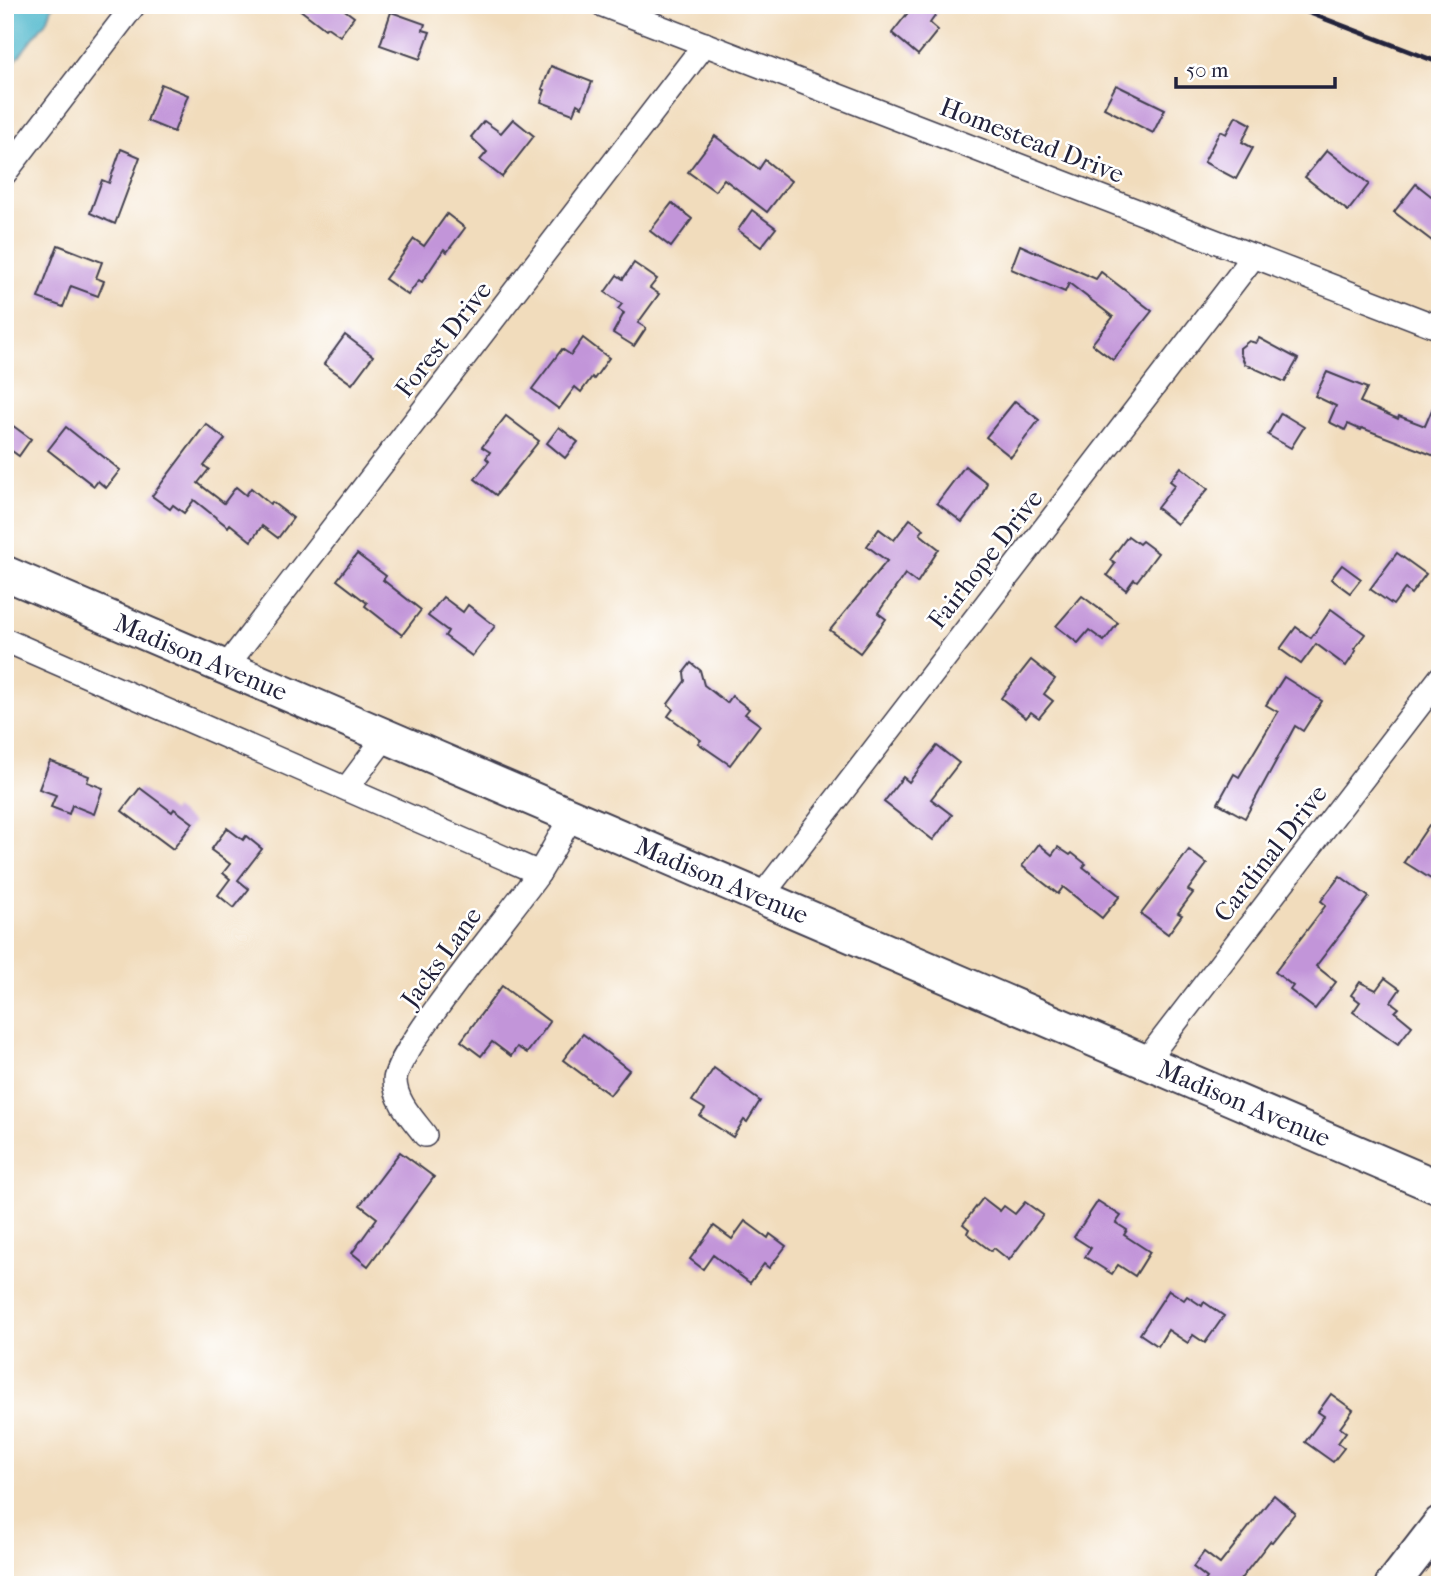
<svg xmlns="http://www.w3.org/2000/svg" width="1445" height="1590" viewBox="0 0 1445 1590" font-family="'IM FELL French Canon',serif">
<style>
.water{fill:#4fb8cc;stroke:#386d84;stroke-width:2}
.building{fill:#c295d9}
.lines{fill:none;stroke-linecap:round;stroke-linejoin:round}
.street-casing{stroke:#413e4e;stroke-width:26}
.secondary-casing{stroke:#413e4e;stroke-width:37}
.street{stroke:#fff;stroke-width:23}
.secondary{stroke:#fff;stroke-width:33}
.rail{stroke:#22223b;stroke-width:5}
.labels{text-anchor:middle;stroke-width:5;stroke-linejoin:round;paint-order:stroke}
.street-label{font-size:26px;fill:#22223b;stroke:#fff}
</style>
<rect width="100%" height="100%" fill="#fff"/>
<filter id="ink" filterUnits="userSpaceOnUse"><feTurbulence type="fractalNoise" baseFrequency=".0143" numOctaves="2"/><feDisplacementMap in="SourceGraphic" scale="14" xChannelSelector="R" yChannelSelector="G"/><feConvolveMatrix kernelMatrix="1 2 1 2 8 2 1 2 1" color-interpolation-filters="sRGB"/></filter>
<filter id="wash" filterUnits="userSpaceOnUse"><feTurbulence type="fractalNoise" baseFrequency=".00686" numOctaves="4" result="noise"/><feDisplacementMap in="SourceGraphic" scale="28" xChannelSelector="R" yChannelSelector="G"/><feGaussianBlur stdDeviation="1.57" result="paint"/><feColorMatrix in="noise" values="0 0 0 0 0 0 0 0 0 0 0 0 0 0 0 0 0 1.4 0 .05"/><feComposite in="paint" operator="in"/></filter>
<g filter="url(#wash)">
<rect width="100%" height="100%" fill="#f1dcbc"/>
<path class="water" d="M 5,5 L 53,5 L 48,19 L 12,65 L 5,60 Z"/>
<g id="blocks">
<g class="building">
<path d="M 294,5 L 338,5 L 354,17 L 340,36 L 327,27 L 325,29 Z"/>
<path d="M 914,5 L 943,5 L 930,23 L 938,30 L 918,55 L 892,33 Z"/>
<path d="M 391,12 L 425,24 L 423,30 L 430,32 L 420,59 L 380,45 Z"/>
<path d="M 551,66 L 592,82 L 582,107 L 577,104 L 573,114 L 541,102 L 545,90 L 542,89 Z"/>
<path d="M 161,84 L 188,95 L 174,132 L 147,121 Z"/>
<path d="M 1116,85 L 1165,109 L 1153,133 L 1104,108 Z"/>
<path d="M 1236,116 L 1251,124 L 1242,142 L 1253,148 L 1236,179 L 1204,162 L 1220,131 L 1226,134 Z"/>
<path d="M 513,119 L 534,136 L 502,177 L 480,160 L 487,152 L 471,137 L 484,121 L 501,133 Z"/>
<path d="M 715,136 L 759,169 L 765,160 L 791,181 L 767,212 L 724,179 L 715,191 L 688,172 Z"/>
<path d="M 121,149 L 140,157 L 115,224 L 90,213 L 102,180 L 109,183 Z"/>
<path d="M 1327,150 L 1369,184 L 1348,211 L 1305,177 Z"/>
<path d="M 1416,184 L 1440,203 L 1440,247 L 1394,212 Z"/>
<path d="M 672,203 L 692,219 L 671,247 L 650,231 Z"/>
<path d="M 752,210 L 776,228 L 761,247 L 738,230 Z"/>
<path d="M 447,214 L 465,228 L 447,252 L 444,249 L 422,282 L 419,280 L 408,295 L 385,279 L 414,239 L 424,246 Z"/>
<path d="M 58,245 L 102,262 L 96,278 L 104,281 L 98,296 L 71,286 L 63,307 L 38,298 Z"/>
<path d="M 1020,245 L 1096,279 L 1101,272 L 1152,311 L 1113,360 L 1092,344 L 1113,317 L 1069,283 L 1065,292 L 1011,269 Z"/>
<path d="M 634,263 L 657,279 L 650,288 L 659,294 L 638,323 L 646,328 L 634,346 L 613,333 L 624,313 L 618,309 L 622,304 L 605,292 L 617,275 L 623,279 Z"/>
<path d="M 345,335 L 373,356 L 352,384 L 324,364 Z"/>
<path d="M 583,338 L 609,358 L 594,379 L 592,377 L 581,392 L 575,387 L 559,409 L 532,389 L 562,349 L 571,355 Z"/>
<path d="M 1259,338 L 1298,359 L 1285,382 L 1245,364 L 1240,353 L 1240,348 L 1249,341 L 1256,343 Z"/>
<path d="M 1327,372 L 1367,388 L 1360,402 L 1398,419 L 1399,416 L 1425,426 L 1440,391 L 1440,458 L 1362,428 L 1361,430 L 1348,424 L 1345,430 L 1329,422 L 1336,406 L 1315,396 Z"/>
<path d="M 1015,401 L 1039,420 L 1011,457 L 986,437 Z"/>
<path d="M 1281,413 L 1304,427 L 1291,448 L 1268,435 Z"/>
<path d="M 506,416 L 539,441 L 496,495 L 475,479 L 489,461 L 486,458 L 490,452 L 482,447 Z"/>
<path d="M 5,420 L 31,439 L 19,456 L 5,446 Z"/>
<path d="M 206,424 L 225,439 L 204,466 L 209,469 L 198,483 L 224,503 L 236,487 L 246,495 L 251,488 L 270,504 L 272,502 L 293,518 L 278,538 L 262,526 L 251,541 L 230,524 L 228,527 L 194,500 L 184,513 L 173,505 L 170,509 L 152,496 Z"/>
<path d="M 66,427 L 120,470 L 106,488 L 98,481 L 94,486 L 48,450 Z"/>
<path d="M 559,427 L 578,442 L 565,458 L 547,443 Z"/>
<path d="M 965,466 L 987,483 L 981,497 L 962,522 L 937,503 Z"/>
<path d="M 1181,467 L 1208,489 L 1177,524 L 1157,508 L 1175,485 L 1170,481 Z"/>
<path d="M 910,519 L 924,529 L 920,534 L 939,549 L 917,583 L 905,574 L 878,613 L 886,619 L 860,653 L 830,630 L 887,561 L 867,546 L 879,529 L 894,540 Z"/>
<path d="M 1128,536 L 1139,544 L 1142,541 L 1158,553 L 1137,581 L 1134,579 L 1126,590 L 1107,575 L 1115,564 L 1110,560 Z"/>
<path d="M 1397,553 L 1426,574 L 1411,594 L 1405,589 L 1393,605 L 1370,589 Z"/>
<path d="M 357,554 L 386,576 L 383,580 L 421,610 L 402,635 L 365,606 L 367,603 L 337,580 Z"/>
<path d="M 1342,565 L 1361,579 L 1350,593 L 1331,579 Z"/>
<path d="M 1082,596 L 1118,623 L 1104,641 L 1089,630 L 1078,643 L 1056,626 Z"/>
<path d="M 443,597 L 463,612 L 468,605 L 495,626 L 472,656 L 445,636 L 448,631 L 428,616 Z"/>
<path d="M 1331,609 L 1365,634 L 1354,649 L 1356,651 L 1346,666 L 1316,644 L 1301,664 L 1280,649 L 1296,627 L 1311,638 Z"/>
<path d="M 1031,660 L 1055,679 L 1044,694 L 1053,701 L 1039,718 L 1031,712 L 1026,718 L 1001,698 Z"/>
<path d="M 691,663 L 700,670 L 704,685 L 727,703 L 732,696 L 749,709 L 745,714 L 760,725 L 730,765 L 698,743 L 701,740 L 668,716 L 673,709 L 668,704 L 685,681 L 684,672 Z"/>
<path d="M 1284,677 L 1322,701 L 1303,731 L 1295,726 L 1245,818 L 1218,803 L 1234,774 L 1239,777 L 1278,712 L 1266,705 Z"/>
<path d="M 937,746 L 959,763 L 931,799 L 952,815 L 933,840 L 884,802 L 903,777 L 909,782 Z"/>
<path d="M 50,761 L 89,776 L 87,782 L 103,788 L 94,814 L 72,805 L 69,814 L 51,807 L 56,795 L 39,789 Z"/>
<path d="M 140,788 L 172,812 L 174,809 L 193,823 L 173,849 L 122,811 Z"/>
<path d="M 1429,825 L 1440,832 L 1440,882 L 1433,877 L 1431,879 L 1404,862 Z"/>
<path d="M 227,828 L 243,840 L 246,836 L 262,849 L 238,880 L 249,889 L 234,908 L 218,895 L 230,879 L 223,873 L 230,864 L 211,850 Z"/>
<path d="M 1039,844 L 1052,855 L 1058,847 L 1070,855 L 1072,853 L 1086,864 L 1083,867 L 1120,896 L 1102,918 L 1063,887 L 1058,894 L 1022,866 Z"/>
<path d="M 1189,850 L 1207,864 L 1188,890 L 1193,893 L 1178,913 L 1182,915 L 1168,934 L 1141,914 Z"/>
<path d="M 1340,876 L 1369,897 L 1316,966 L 1336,982 L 1315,1009 L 1290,990 L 1293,986 L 1275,972 L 1326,905 L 1321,901 Z"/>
<path d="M 1385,978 L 1400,989 L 1391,1002 L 1399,1008 L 1395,1012 L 1412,1026 L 1398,1044 L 1353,1012 L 1360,1002 L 1351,995 L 1360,982 L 1376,990 Z"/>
<path d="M 502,986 L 550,1022 L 527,1053 L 517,1047 L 511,1056 L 492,1042 L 481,1056 L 461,1041 Z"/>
<path d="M 583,1034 L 629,1070 L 610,1095 L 563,1060 Z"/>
<path d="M 714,1068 L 760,1101 L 747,1122 L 744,1120 L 733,1137 L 700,1116 L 705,1109 L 692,1101 Z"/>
<path d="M 400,1152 L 434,1177 L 368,1266 L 352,1253 L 377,1218 L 360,1205 Z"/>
<path d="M 983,1198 L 1000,1211 L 1004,1206 L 1015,1214 L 1025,1202 L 1043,1215 L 1009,1260 L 994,1248 L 991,1251 L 967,1233 L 969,1229 L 963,1224 Z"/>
<path d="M 1098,1201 L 1121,1216 L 1116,1223 L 1127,1230 L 1124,1235 L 1150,1252 L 1135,1276 L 1118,1265 L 1112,1274 L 1085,1257 L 1091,1248 L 1074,1237 Z"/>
<path d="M 745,1221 L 768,1238 L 770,1234 L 786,1246 L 769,1268 L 764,1264 L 750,1283 L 713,1255 L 703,1269 L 690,1259 L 714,1226 L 732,1239 Z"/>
<path d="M 1169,1290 L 1184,1300 L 1187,1296 L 1202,1306 L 1204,1302 L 1224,1316 L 1205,1343 L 1193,1335 L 1188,1343 L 1168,1330 L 1158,1346 L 1140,1334 Z"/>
<path d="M 1331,1394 L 1353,1410 L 1340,1428 L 1346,1432 L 1338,1443 L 1344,1448 L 1333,1462 L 1305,1442 L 1324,1416 L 1318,1412 Z"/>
<path d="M 1274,1495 L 1295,1513 L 1272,1542 L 1270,1541 L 1236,1585 L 1202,1585 L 1207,1578 L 1193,1567 L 1204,1552 L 1220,1564 Z"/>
</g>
</g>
</g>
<g filter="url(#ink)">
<use href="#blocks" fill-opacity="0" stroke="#413e4e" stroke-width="2"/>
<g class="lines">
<g class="street-casing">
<g id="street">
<path d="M 603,5 L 1440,328"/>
<path d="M 5,173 L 134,5"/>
<path d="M 5,640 L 539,873"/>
<path d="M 225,668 L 705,44"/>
<path d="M 347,788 L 386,736"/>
<path d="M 761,897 L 1254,256"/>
<path d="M 1145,1062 L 1440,678"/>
<path d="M 425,1135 C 413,1119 395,1101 395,1080 C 395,1053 514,908 537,876 C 550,857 560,835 572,816"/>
</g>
</g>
<g class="secondary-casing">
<g id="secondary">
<path d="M 5,573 L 1440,1188"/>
<path d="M 1392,1585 L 1440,1523"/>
</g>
</g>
<use href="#street" class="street"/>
<use href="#secondary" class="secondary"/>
<path class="rail" d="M 1289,5 L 1440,63"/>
</g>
</g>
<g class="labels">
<g class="street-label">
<text transform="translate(1032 140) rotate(21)" y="9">Homestead Drive</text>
<text transform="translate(443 339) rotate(-52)" y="9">Forest Drive</text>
<text transform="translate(985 559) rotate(-52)" y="9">Fairhope Drive</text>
<text transform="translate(201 657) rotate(23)" y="9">Madison Avenue</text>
<text transform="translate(1270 853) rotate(-52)" y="9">Cardinal Drive</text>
<text transform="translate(722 880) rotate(23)" y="9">Madison Avenue</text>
<text transform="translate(441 957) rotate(-54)" y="9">Jacks Lane</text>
<text transform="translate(1244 1103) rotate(23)" y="9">Madison Avenue</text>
</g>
</g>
<rect width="1445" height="1590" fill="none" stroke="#fff" stroke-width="28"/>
<path d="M1176 77v10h159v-10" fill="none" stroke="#22223b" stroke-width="3.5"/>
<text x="1186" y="77" font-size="21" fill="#22223b" stroke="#ffffff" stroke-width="5" paint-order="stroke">50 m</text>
</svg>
